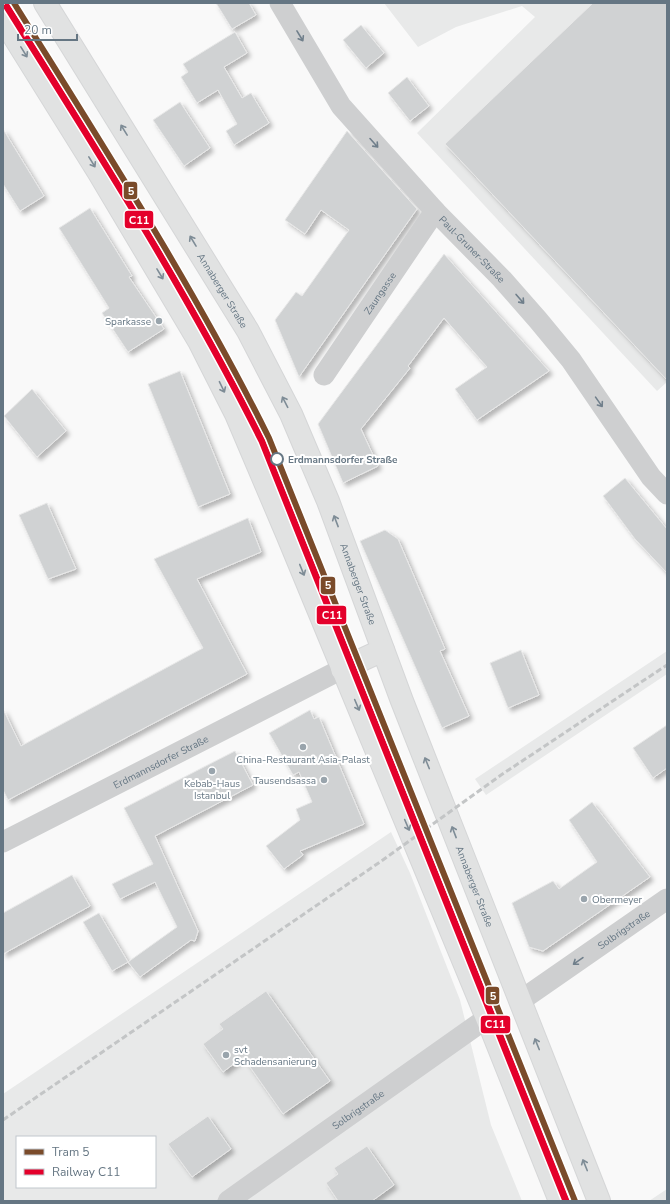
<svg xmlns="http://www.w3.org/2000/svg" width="670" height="1204" viewBox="0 0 670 1204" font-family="'Nunito Sans',sans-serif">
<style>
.built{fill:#e8e9e9;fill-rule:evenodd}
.building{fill:#d0d2d3;stroke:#e8e8e8;filter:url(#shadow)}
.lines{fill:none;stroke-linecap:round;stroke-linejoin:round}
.primary-casing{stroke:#d5d6d7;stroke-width:24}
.street{stroke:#cecfd0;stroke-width:21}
.primary{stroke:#e1e2e2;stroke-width:22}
.rail{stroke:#c3c5c6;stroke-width:3;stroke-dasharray:6 3;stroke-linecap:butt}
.rail-1-casing{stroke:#fff;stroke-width:10}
.rail-1{stroke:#e4002b;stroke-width:7}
.tram-1-casing{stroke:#fff;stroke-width:9}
.tram-1{stroke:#7a4b2a;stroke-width:6}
.oneway{stroke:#707f8b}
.oneway2{stroke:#7e8c96}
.poi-dot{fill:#99a4ac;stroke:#fff;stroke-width:1.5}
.stop-dot{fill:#fff;stroke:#657683;stroke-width:2}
.labels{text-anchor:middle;stroke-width:4;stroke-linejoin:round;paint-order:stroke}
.street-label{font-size:10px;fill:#657683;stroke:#fff}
.poi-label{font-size:10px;fill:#657683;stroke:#fff;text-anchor:end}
.stop-label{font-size:10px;font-weight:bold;fill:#657683;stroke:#fff;text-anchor:start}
.line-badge{stroke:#fff;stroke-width:1.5}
.badge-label{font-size:11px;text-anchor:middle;font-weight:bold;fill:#fff}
</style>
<defs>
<filter id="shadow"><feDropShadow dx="3.5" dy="3.5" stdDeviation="2" flood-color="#0004"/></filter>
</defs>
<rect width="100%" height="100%" fill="#f9f9f9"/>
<g class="built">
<path d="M 384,3 L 667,3 L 667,382 L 657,391 L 417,133 L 535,17 L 522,6 L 456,27 L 418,47 Z"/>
<path d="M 667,651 L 667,674 L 486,795 L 475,779 Z"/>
<path d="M 391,832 L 410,873 L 460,1000 L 491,1125 L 522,1201 L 3,1201 L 3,1094 ZM 17,1137 L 155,1137 L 155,1187 L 17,1187 Z"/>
<path d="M 667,1189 L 667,1201 L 649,1201 Z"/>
</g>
<g class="building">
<path d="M 216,3 L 249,3 L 256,15 L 232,29 Z"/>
<path d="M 593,3 L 667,3 L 667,380 L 445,144 Z"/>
<path d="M 361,25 L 384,53 L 366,68 L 343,40 Z"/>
<path d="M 235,32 L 247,53 L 224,67 L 242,98 L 251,93 L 269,123 L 234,145 L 226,131 L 237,124 L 218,90 L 197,103 L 181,77 L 188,72 L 183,64 Z"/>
<path d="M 407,77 L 429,106 L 410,121 L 388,93 Z"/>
<path d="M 180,102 L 210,148 L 184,166 L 153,120 Z"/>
<path d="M 3,129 L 44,196 L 20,211 L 3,184 Z"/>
<path d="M 347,131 L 417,209 L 299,377 L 275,320 L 296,292 L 302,296 L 349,230 L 321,210 L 305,234 L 285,220 Z"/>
<path d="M 90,208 L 132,276 L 129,277 L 164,329 L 128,352 L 102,313 L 109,308 L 59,228 Z"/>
<path d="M 444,254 L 549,371 L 477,420 L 455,389 L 487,367 L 444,318 L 408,366 L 410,368 L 361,429 L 378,466 L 343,483 L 318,424 Z"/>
<path d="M 180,371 L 230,494 L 198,507 L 148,384 Z"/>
<path d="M 32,389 L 66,431 L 37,457 L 4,416 Z"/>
<path d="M 625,478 L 667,529 L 667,573 L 635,539 L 603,496 Z"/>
<path d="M 47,503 L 76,569 L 48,579 L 19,515 Z"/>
<path d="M 248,518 L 261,552 L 197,579 L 247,674 L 8,800 L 3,790 L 3,709 L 21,746 L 203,648 L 154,559 Z"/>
<path d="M 385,530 L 398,539 L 445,649 L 440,651 L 469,716 L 442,728 L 360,541 Z"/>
<path d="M 521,650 L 539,695 L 508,708 L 490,663 Z"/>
<path d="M 310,710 L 314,719 L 319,717 L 364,824 L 300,851 L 303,855 L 284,869 L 266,846 L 300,820 L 296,809 L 312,802 L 299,772 L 293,775 L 269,733 Z"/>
<path d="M 667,725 L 667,768 L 653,778 L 633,748 Z"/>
<path d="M 235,751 L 253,785 L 155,836 L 198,931 L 195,941 L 191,940 L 140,977 L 128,962 L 177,927 L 155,882 L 120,899 L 112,884 L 153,864 L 124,808 Z"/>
<path d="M 592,802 L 650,877 L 543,951 L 529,947 L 512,903 L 553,881 L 559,889 L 597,862 L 569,820 Z"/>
<path d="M 72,875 L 90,906 L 3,954 L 3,913 Z"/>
<path d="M 99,913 L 128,962 L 112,971 L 83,922 Z"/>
<path d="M 266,991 L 330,1081 L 283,1114 L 243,1057 L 223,1072 L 203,1044 L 223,1029 L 219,1024 Z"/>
<path d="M 208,1116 L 231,1149 L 192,1177 L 168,1144 Z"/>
<path d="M 367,1146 L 394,1185 L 372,1201 L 338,1201 L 326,1183 L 338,1174 L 334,1168 Z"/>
</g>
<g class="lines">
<g class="primary-casing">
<g id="primary">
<path id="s6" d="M 45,3 L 248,331 L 291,414 L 328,501 L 402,701 L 599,1201"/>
<path d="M 3,19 L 99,173 L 199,341 L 236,414 L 287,534 L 487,1018 L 560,1201"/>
<path d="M 342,669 L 383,650"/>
</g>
</g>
<g class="street">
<path id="s1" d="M 280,3 L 341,106 L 435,211 L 502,279 L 538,320 L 571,360 L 651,477 L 667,494"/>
<path id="s2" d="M 324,375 L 435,211"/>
<path id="s3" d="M 3,842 L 342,669"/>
<path id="s4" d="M 520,1001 L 667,899"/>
<path id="s5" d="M 228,1201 L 487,1018"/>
</g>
<use href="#primary" class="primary"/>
<path class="rail" d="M 3,1120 L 380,862 L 501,775 L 667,665"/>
<g class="rail-1-casing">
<path id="rail-1" d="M 7,7 C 97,150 187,291 262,441 L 566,1201"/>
</g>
<use href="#rail-1" class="rail-1"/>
<g class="tram-1-casing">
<path id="tram-1" d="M 14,3 C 103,146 194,287 269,438 L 575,1201"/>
</g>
<use href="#tram-1" class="tram-1"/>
</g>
<defs><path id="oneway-shaft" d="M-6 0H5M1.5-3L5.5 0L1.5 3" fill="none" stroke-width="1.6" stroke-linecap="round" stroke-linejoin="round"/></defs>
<g class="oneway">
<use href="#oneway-shaft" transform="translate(300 36) rotate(59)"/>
<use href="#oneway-shaft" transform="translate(374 143) rotate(48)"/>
<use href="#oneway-shaft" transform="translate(520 299) rotate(49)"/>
<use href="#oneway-shaft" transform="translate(599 402) rotate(55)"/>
<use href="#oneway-shaft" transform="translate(578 961) rotate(145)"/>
</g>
<g class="oneway2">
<use href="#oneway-shaft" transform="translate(24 52) rotate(58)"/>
<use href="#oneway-shaft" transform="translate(124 130) rotate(-122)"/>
<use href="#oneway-shaft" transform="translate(92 162) rotate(58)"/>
<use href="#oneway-shaft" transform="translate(193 241) rotate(-121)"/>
<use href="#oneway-shaft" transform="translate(160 274) rotate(59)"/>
<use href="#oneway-shaft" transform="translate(222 387) rotate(64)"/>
<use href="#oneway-shaft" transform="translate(285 402) rotate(-117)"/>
<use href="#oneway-shaft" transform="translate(336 521) rotate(-111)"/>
<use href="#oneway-shaft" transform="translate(302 570) rotate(68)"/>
<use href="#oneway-shaft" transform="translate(357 705) rotate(67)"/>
<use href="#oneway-shaft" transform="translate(427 763) rotate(-112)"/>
<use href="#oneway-shaft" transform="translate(407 825) rotate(67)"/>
<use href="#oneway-shaft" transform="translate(454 832) rotate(-111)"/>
<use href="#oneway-shaft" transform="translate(537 1044) rotate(-112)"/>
<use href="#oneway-shaft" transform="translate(585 1165) rotate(-112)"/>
</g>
<g class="poi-dot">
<circle cx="159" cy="321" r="4"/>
<circle cx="303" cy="747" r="4"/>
<circle cx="212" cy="771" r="4"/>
<circle cx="324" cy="780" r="4"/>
<circle cx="584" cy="899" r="4"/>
<circle cx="226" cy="1055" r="4"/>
</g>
<circle class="stop-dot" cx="277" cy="459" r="6"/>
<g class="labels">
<g class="street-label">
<text dy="4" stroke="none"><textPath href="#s1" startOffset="314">Paul-Gruner-Straße</textPath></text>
<text dy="4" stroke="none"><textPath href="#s6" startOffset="338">Annaberger Straße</textPath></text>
<text dy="4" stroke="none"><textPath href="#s2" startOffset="99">Zaungasse</textPath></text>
<text dy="4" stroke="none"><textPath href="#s6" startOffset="662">Annaberger Straße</textPath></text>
<text dy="4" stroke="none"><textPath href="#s3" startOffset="177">Erdmannsdorfer Straße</textPath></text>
<text dy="4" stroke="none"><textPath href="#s6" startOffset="986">Annaberger Straße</textPath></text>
<text dy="4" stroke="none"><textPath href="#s4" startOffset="126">Solbrigstraße</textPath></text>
<text dy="4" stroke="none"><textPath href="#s5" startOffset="159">Solbrigstraße</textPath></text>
</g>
<g class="poi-label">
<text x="151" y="325">Sparkasse</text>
<text x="303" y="763" text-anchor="middle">China-Restaurant Asia-Palast</text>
<text x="316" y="784">Tausendsassa</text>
<text x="212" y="787" text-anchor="middle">Kebab-Haus<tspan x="212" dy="12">Istanbul</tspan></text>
<text x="592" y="903" text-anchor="start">Obermeyer</text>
<text x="234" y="1053" text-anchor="start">svt<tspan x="234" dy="12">Schadensanierung</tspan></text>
</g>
<g class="stop-label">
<text x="288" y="463">Erdmannsdorfer Straße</text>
</g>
</g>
<g class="line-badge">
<rect x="123" y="181" width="15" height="19" rx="4" fill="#7a4b2a"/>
<rect x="124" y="210" width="30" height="19" rx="4" fill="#e4002b"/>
<rect x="320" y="576" width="16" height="19" rx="4" fill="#7a4b2a"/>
<rect x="316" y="605" width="31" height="20" rx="4" fill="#e4002b"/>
<rect x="485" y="986" width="15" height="19" rx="4" fill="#7a4b2a"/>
<rect x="480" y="1015" width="31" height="19" rx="4" fill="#e4002b"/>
</g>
<g class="badge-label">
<text x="131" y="195">5</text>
<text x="139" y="224">C11</text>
<text x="328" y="589">5</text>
<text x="332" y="619">C11</text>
<text x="493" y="1000">5</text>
<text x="495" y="1028">C11</text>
</g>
<rect width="670" height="1204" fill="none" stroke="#657683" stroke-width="8"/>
<rect x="16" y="1136" width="140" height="52" fill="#ffffff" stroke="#c1c8cd"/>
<rect x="24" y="1149" width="20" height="6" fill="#7a4b2a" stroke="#c1c8cd"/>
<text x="52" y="1156" font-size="12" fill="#657683">Tram 5</text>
<rect x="24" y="1169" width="20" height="6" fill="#e4002b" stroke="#c1c8cd"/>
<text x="52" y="1176" font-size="12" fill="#657683">Railway C11</text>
<path d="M18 34v6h59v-6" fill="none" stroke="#657683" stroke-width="2"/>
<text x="24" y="34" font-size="12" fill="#657683" stroke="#ffffff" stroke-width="3" paint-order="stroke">20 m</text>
</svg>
